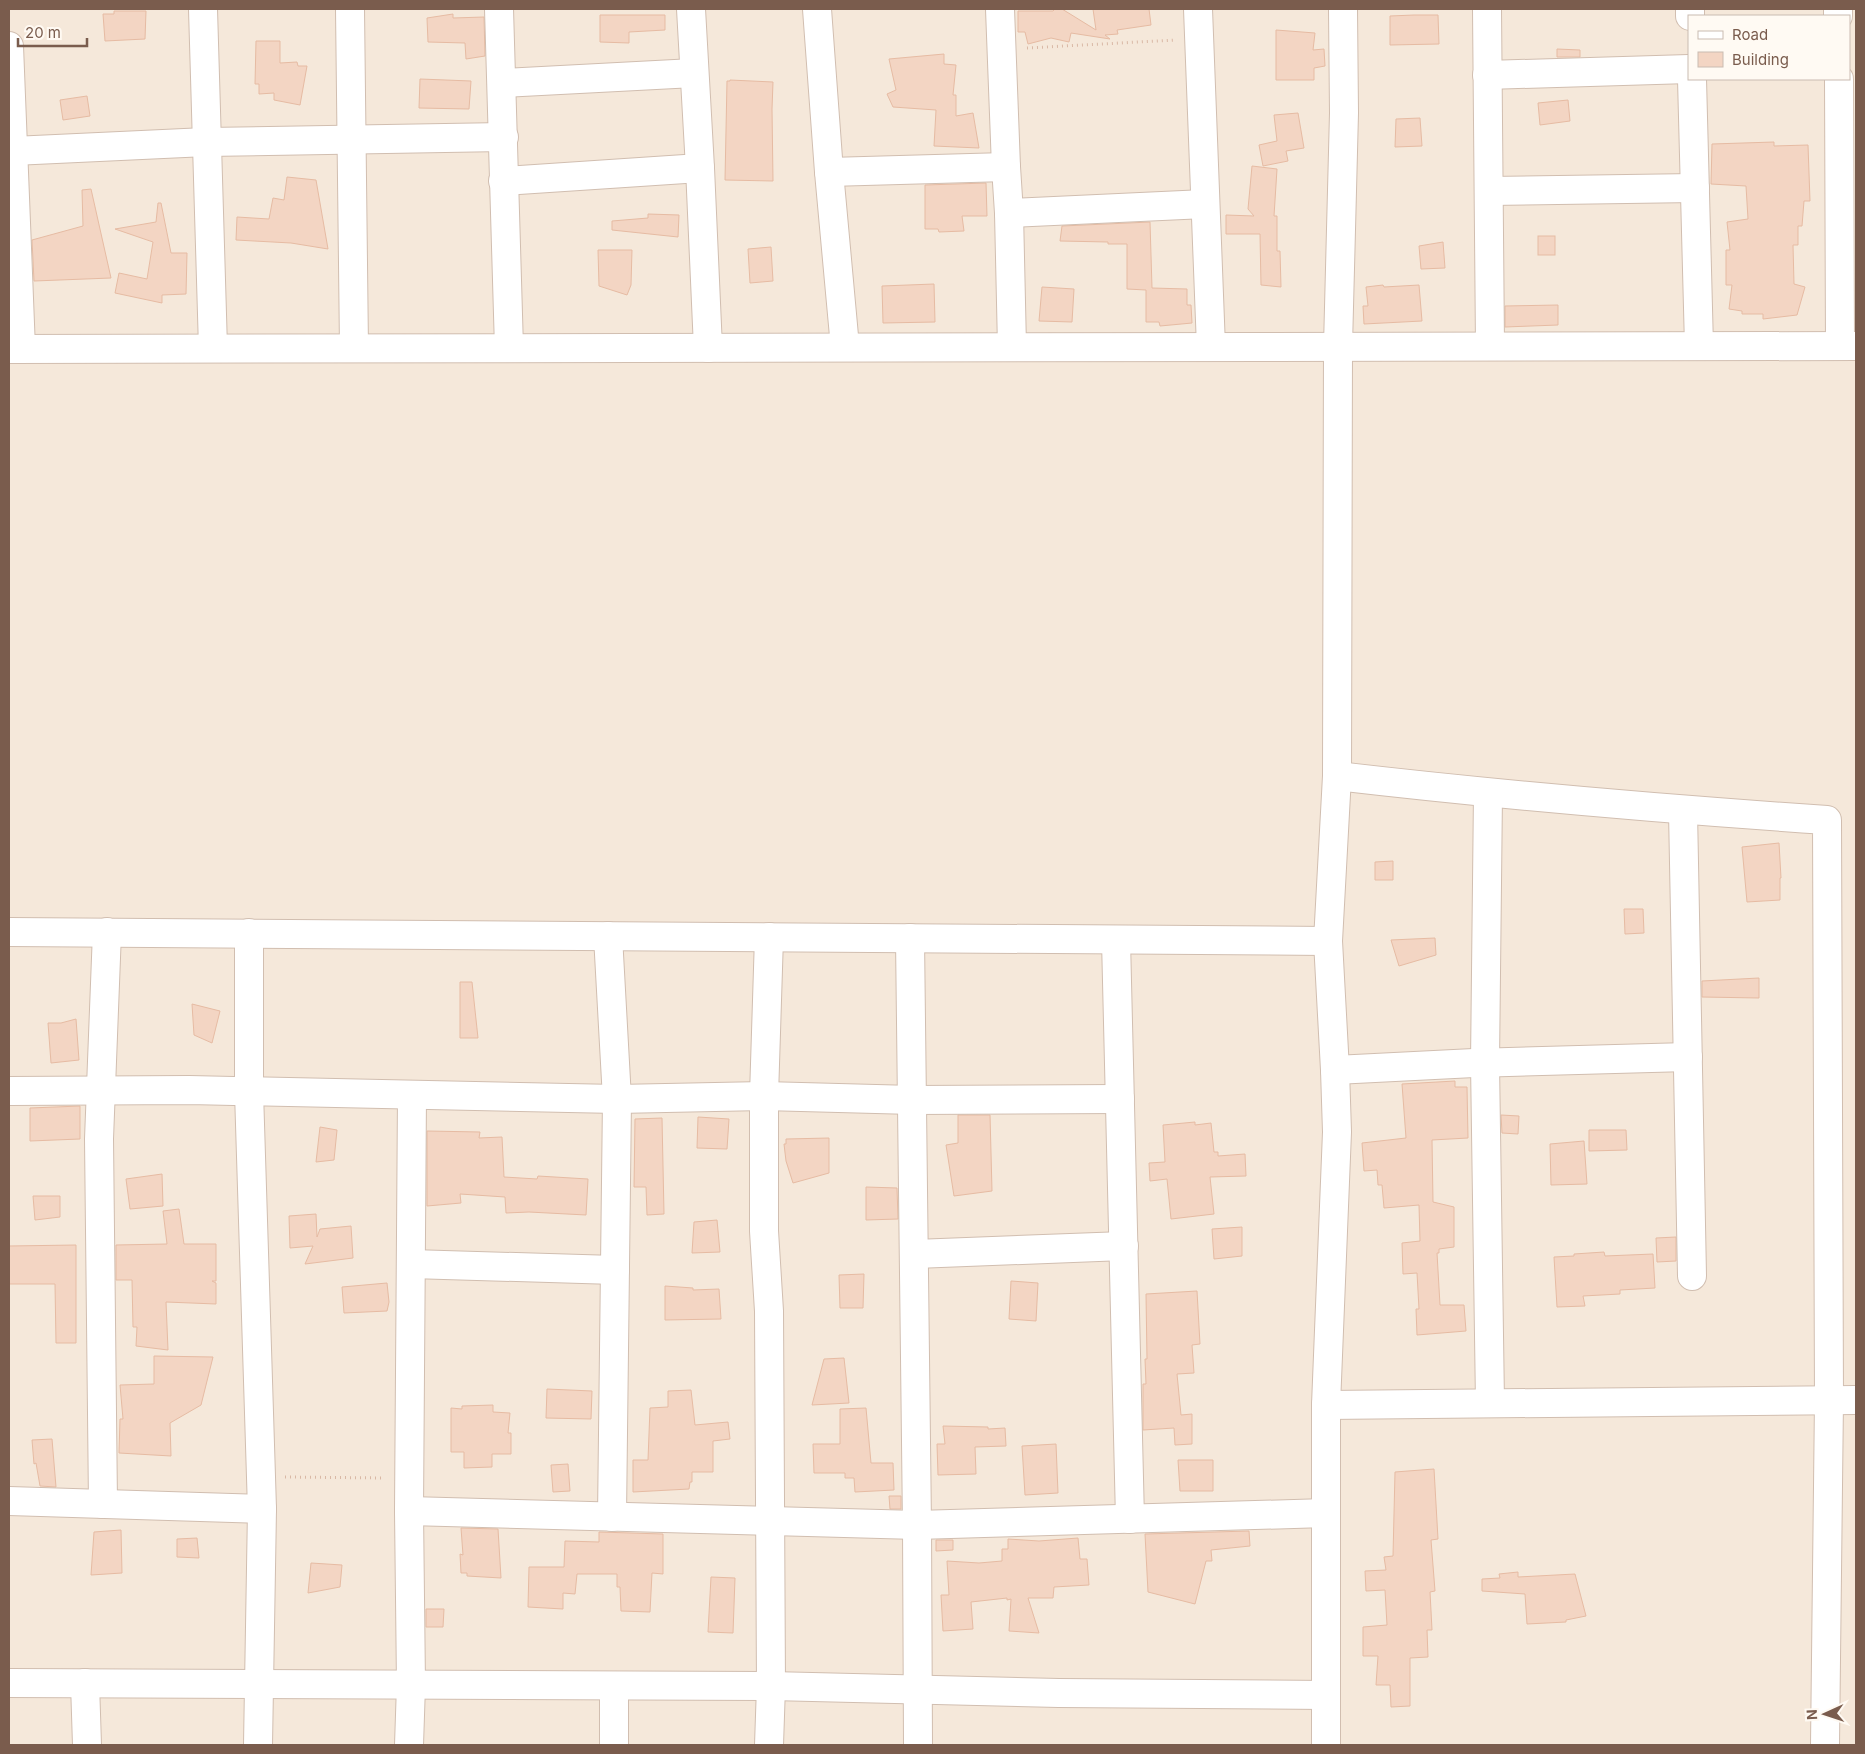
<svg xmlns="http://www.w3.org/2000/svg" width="1865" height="1754" viewBox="0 0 1865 1754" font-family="Inter,sans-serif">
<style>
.residential{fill:#f5e8da;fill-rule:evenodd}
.building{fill:#f3d5c3;stroke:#e6bba3}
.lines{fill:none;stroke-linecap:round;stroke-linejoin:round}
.street-casing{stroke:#d1beb0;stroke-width:30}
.path{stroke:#d9b8a5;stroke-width:3;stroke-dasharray:1 4;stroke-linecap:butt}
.street{stroke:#fff;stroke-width:28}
</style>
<rect width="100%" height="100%" fill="#fdf6ec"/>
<path class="residential" d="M 9,9 L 1856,9 L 1856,1745 L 9,1745 ZM 1689,16 L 1849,16 L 1849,79 L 1689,79 Z"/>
<g class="building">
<path d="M 1055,9 L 1062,9 L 1096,30 L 1093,9 L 1149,9 L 1151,25 L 1117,30 L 1118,34 L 1105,35 L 1110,39 L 1071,33 L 1069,42 L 1051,38 L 1028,44 L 1025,32 L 1018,32 L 1018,11 L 1053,11 Z"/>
<path d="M 114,11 L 146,11 L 145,39 L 105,41 L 103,14 L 114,14 Z"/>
<path d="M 453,14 L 453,18 L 484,17 L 485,56 L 466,59 L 465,43 L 428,42 L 427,18 Z"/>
<path d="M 600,15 L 665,15 L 665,30 L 629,32 L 629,43 L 600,42 Z"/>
<path d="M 1414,15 L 1438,15 L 1439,44 L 1390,45 L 1390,16 Z"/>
<path d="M 1276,30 L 1315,33 L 1313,50 L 1324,49 L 1325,66 L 1314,68 L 1314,80 L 1276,80 Z"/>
<path d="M 256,41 L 280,41 L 280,63 L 297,62 L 298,66 L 307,66 L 300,105 L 274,100 L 274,93 L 259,94 L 259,84 L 255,84 Z"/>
<path d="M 1557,49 L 1580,50 L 1580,57 L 1557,57 Z"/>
<path d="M 944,54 L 944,64 L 956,65 L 953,95 L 956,95 L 956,116 L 973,113 L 979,148 L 934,146 L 936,110 L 893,107 L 887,94 L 896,90 L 889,59 Z"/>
<path d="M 420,79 L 471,81 L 469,109 L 419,108 Z"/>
<path d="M 730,80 L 773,82 L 772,109 L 773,181 L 725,180 L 727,81 L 730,81 Z"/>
<path d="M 87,96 L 90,116 L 63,120 L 60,100 Z"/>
<path d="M 1568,100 L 1570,121 L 1540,125 L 1538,103 Z"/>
<path d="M 1298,113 L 1304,148 L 1286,151 L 1288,161 L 1263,166 L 1259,145 L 1277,141 L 1274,115 Z"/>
<path d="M 1420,118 L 1422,146 L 1395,147 L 1396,119 Z"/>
<path d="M 1774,142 L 1774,146 L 1808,145 L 1810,201 L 1804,201 L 1802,226 L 1798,226 L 1798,245 L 1793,245 L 1794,284 L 1805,287 L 1797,315 L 1763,319 L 1763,314 L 1742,314 L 1742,311 L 1729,309 L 1732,285 L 1726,285 L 1726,250 L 1730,250 L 1727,222 L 1748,219 L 1746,186 L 1711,184 L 1712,144 Z"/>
<path d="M 1252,166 L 1277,169 L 1274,216 L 1277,216 L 1277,251 L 1280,251 L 1281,287 L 1261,285 L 1260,234 L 1226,234 L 1226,215 L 1254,216 L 1248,209 Z"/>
<path d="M 287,177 L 316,180 L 328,249 L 291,243 L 236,240 L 237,217 L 269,219 L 273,198 L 284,200 Z"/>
<path d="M 986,183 L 987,216 L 962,216 L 964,231 L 939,232 L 938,229 L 925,229 L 925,185 Z"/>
<path d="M 91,189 L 111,278 L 34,281 L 32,240 L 83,226 L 82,190 Z"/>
<path d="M 158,203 L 161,203 L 171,253 L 187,253 L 186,294 L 162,295 L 162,303 L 115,293 L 119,273 L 147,279 L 153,242 L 115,229 L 156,222 Z"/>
<path d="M 648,214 L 679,215 L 678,237 L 612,230 L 612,221 L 648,218 Z"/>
<path d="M 1150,222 L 1152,288 L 1187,289 L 1187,305 L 1191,305 L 1192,323 L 1160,326 L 1159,322 L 1146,322 L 1146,290 L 1127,289 L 1127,244 L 1108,244 L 1108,242 L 1060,241 L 1062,226 Z"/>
<rect x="1538" y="236" width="17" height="19"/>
<path d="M 1443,242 L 1445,268 L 1421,269 L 1419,246 Z"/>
<path d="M 771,247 L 773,281 L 750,283 L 748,249 Z"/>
<path d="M 598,250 L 632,250 L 631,285 L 627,295 L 599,286 Z"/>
<path d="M 934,284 L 935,322 L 883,323 L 882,286 Z"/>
<path d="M 1383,285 L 1384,287 L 1419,285 L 1422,321 L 1364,324 L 1363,306 L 1368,306 L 1366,287 Z"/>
<path d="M 1042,287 L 1074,289 L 1072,322 L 1039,321 Z"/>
<path d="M 1558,305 L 1558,325 L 1505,327 L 1505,306 Z"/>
<path d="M 1779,843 L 1781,878 L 1780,878 L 1780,900 L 1747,902 L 1742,847 Z"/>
<path d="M 1393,861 L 1393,880 L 1375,880 L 1375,862 Z"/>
<path d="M 1624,909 L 1643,909 L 1644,933 L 1625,934 Z"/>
<path d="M 1435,938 L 1436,955 L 1399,966 L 1391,940 Z"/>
<path d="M 1759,978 L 1759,998 L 1702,997 L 1702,981 Z"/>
<path d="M 460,982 L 472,982 L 478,1038 L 460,1038 Z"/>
<path d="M 192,1004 L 220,1011 L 212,1043 L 194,1035 Z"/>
<path d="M 76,1019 L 79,1060 L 51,1063 L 48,1023 L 61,1023 Z"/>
<path d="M 1455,1081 L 1455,1087 L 1467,1087 L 1468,1138 L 1432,1140 L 1433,1202 L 1454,1207 L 1454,1247 L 1439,1249 L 1439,1253 L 1437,1253 L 1440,1305 L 1464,1305 L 1466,1331 L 1417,1335 L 1416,1309 L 1419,1309 L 1417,1273 L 1403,1274 L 1402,1243 L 1420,1241 L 1419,1205 L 1384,1208 L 1382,1185 L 1378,1185 L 1377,1170 L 1364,1171 L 1362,1143 L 1406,1138 L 1402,1084 Z"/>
<path d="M 80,1106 L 80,1139 L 30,1141 L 30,1108 Z"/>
<path d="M 958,1115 L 990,1115 L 992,1191 L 954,1196 L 946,1145 L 958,1143 Z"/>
<path d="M 1501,1115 L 1519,1116 L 1518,1134 L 1502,1133 Z"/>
<path d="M 698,1117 L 729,1119 L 727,1149 L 697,1148 Z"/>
<path d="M 662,1118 L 664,1214 L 647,1215 L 646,1187 L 634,1187 L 635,1119 Z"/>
<path d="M 1195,1122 L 1195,1125 L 1211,1123 L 1214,1152 L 1218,1152 L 1218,1156 L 1245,1154 L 1246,1176 L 1210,1177 L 1214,1214 L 1171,1219 L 1167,1179 L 1150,1181 L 1149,1163 L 1165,1162 L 1163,1125 Z"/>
<path d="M 320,1127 L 337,1130 L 334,1160 L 316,1162 Z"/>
<path d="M 1589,1130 L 1626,1130 L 1627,1150 L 1589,1151 Z"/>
<path d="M 427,1131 L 480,1132 L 479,1138 L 502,1137 L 504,1177 L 537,1179 L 538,1176 L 588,1179 L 586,1215 L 529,1212 L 506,1213 L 505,1197 L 460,1194 L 461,1203 L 427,1206 Z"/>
<path d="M 829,1138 L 829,1173 L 793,1183 L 786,1161 L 784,1144 L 786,1144 L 786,1139 Z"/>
<path d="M 1584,1141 L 1587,1184 L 1551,1185 L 1550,1144 Z"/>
<path d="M 162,1174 L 163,1206 L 130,1209 L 126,1179 Z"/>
<path d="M 866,1187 L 897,1188 L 898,1219 L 866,1220 Z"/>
<path d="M 33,1196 L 60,1196 L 60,1217 L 35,1220 Z"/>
<path d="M 179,1209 L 184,1244 L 216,1244 L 216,1281 L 212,1281 L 216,1283 L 216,1304 L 166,1302 L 168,1350 L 136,1346 L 137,1327 L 133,1327 L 132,1280 L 116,1280 L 116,1245 L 167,1244 L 163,1211 Z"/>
<path d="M 316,1214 L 317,1237 L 320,1229 L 351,1226 L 353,1258 L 305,1264 L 313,1246 L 290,1248 L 289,1216 Z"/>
<path d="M 717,1220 L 720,1252 L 692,1253 L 694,1222 Z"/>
<path d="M 1242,1227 L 1242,1256 L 1214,1259 L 1212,1229 Z"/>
<path d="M 1676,1237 L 1676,1261 L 1657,1262 L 1656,1238 Z"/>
<path d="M 76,1245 L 76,1343 L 56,1343 L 55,1284 L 9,1284 L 9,1246 Z"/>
<path d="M 1604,1252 L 1605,1256 L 1653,1254 L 1655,1288 L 1620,1290 L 1620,1294 L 1583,1296 L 1585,1306 L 1557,1307 L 1554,1257 L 1574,1256 L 1574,1254 Z"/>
<path d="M 864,1274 L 863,1308 L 840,1308 L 839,1275 Z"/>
<path d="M 1011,1281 L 1038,1283 L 1036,1321 L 1009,1319 Z"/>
<path d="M 387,1283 L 389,1302 L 387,1311 L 344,1313 L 342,1287 Z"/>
<path d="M 665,1286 L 693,1288 L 693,1290 L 719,1289 L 721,1319 L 665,1320 Z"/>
<path d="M 1197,1291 L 1200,1344 L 1192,1345 L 1194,1373 L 1177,1374 L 1181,1415 L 1192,1414 L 1192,1444 L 1175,1445 L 1174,1428 L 1143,1430 L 1143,1384 L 1146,1384 L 1145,1359 L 1147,1359 L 1146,1294 Z"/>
<path d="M 154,1356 L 213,1357 L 201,1405 L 170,1423 L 171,1456 L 119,1453 L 120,1419 L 123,1419 L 120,1385 L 154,1384 Z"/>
<path d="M 844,1358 L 849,1403 L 812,1405 L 824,1359 Z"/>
<path d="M 547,1389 L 592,1391 L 591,1419 L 546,1418 Z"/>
<path d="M 691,1390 L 695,1425 L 728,1422 L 730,1439 L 713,1441 L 713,1472 L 692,1472 L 692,1482 L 690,1482 L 689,1489 L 633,1492 L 633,1460 L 648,1460 L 650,1408 L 668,1407 L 668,1391 Z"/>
<path d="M 493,1405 L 493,1412 L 510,1413 L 508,1433 L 511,1433 L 511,1454 L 492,1454 L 492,1467 L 464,1468 L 464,1452 L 451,1452 L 451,1408 L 462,1409 L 462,1406 Z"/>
<path d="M 866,1408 L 871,1463 L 893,1463 L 894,1490 L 855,1492 L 854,1478 L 845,1478 L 845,1473 L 814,1473 L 813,1444 L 840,1444 L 840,1409 Z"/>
<path d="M 943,1426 L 988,1427 L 988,1429 L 1005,1428 L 1006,1446 L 975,1447 L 976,1474 L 938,1475 L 937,1444 L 945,1444 Z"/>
<path d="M 52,1439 L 56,1487 L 40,1486 L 36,1463 L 34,1464 L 32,1440 Z"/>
<path d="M 1056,1444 L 1058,1493 L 1025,1495 L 1022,1446 Z"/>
<path d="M 1178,1460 L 1213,1460 L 1213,1491 L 1180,1491 Z"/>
<path d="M 568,1464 L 570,1491 L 553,1492 L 551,1465 Z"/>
<path d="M 1434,1469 L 1438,1539 L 1431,1540 L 1435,1591 L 1430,1592 L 1432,1630 L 1427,1630 L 1428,1657 L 1410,1658 L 1410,1706 L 1391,1707 L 1390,1685 L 1376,1685 L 1378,1656 L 1363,1656 L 1363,1627 L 1387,1625 L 1385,1590 L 1366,1591 L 1365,1571 L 1386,1570 L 1384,1557 L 1393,1556 L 1395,1472 Z"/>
<path d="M 889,1496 L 901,1496 L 901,1509 L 890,1509 Z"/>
<path d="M 461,1528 L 498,1529 L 501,1578 L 467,1576 L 467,1573 L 461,1573 L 460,1554 L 463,1555 Z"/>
<path d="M 121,1530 L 122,1573 L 91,1575 L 94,1532 Z"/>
<path d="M 1249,1531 L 1250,1546 L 1211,1550 L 1212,1561 L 1206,1561 L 1195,1604 L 1148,1592 L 1145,1534 Z"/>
<path d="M 599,1532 L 663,1534 L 663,1574 L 652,1573 L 650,1612 L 621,1611 L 620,1587 L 617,1587 L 617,1574 L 577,1574 L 575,1594 L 563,1593 L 563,1609 L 528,1607 L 529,1567 L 564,1567 L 565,1541 L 599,1542 Z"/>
<path d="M 197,1538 L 199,1558 L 177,1557 L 177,1539 Z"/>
<path d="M 1078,1538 L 1080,1559 L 1087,1559 L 1089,1585 L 1054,1587 L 1053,1598 L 1028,1598 L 1039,1633 L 1009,1631 L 1011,1599 L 1007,1600 L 1007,1598 L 971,1602 L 973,1629 L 943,1631 L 941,1595 L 949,1595 L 947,1561 L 979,1563 L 1002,1561 L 1002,1549 L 1008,1549 L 1008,1539 L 1039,1541 Z"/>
<path d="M 936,1540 L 953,1540 L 953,1550 L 936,1551 Z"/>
<path d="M 311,1563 L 342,1565 L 340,1587 L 308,1593 Z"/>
<path d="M 1518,1572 L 1518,1577 L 1575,1574 L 1586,1616 L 1566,1620 L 1566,1622 L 1527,1624 L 1525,1594 L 1482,1591 L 1482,1579 L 1500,1578 L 1499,1574 Z"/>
<path d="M 711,1577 L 735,1578 L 733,1633 L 708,1632 Z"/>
<path d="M 426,1609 L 444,1609 L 443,1627 L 426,1627 Z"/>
</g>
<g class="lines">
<g class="street-casing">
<g id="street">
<path d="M 203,9 L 213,348"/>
<path d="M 350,9 L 354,348"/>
<path d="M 499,9 L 509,348"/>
<path d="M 691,9 L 700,168 L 708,348"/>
<path d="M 817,9 L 829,172 L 845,347"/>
<path d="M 1000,9 L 1006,167 L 1009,213 L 1012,347"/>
<path d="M 1198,9 L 1211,347"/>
<path d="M 1487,9 L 1490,346"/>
<path d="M 1690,9 L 1690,16"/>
<path d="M 1838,9 L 1838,16"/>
<path d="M 9,46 L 21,349"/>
<path d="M 1487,75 L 1689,69"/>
<path d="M 1692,79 L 1699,346"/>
<path d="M 1839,79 L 1840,346"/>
<path d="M 502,83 L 694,73"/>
<path d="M 13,151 L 206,142 L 504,137"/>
<path d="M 829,172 L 1006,167"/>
<path d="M 503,181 L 700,168"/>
<path d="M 1489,191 L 1695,188"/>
<path d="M 1009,213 L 1205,204"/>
<path d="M 9,349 L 1856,346"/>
<path d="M 1337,776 C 1500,795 1664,809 1827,820 L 1829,1400 L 1825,1745"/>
<path d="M 1488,793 L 1485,1063 L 1490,1403"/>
<path d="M 1683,811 L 1692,1276"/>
<path d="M 9,932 L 1328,941"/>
<path d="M 249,933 L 249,1092 L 262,1509 L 258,1745"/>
<path d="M 608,936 L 617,1099 L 612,1517"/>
<path d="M 769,937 L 764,1096 L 764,1231 L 769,1311 L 771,1686 L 769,1745"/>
<path d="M 910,938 L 917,1525 L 918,1745"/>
<path d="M 1116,940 L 1130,1519"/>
<path d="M 1335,1070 L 1474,1063 L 1688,1057"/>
<path d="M 9,1091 L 189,1090 L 617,1099 L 764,1096 L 913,1100 L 1120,1099"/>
<path d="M 915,1254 L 1124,1246"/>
<path d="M 411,1264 L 615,1270"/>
<path d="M 1326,1405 L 1856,1400"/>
<path d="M 9,1501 L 262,1509"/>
<path d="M 103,1504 L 99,1139 L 107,932"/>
<path d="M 409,1511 L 917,1525 L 1326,1513"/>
<path d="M 9,1683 L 771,1686 L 1059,1693 L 1326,1695"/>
<path d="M 85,1683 L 87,1745"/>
<path d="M 409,1745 L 411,1685 L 409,1511 L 412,1095"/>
<path d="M 614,1745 L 614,1686"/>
<path d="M 1326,1745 L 1326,1405 L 1337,1132 L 1335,1070 L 1328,941 L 1337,776 L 1338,346 L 1344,113 L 1343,9"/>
</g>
</g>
<g class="path">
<path d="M 1027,48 L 1176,40"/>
<path d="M 285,1477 L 384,1478"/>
</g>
<use href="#street" class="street"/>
</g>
<rect width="1865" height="1754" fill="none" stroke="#7a5c4d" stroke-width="20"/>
<rect x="1688" y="15" width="162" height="65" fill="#fffaf3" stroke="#cabbb1"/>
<rect x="1698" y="31" width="25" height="8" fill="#ffffff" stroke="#cabbb1"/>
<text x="1732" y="40" font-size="15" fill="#7a5c4d">Road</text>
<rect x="1698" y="52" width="25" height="15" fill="#f3d5c3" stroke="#cabbb1"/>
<text x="1732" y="65" font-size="15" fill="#7a5c4d">Building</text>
<g transform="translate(1825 1714) rotate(267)" stroke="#fffaf3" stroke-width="4" paint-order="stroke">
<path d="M0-4L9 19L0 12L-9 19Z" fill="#7a5c4d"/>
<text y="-8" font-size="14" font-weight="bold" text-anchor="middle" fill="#7a5c4d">N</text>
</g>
<path d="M18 38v8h69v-8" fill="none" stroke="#7a5c4d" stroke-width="2.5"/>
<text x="25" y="38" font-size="15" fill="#7a5c4d" stroke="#fffaf3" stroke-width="4" paint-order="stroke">20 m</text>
</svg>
